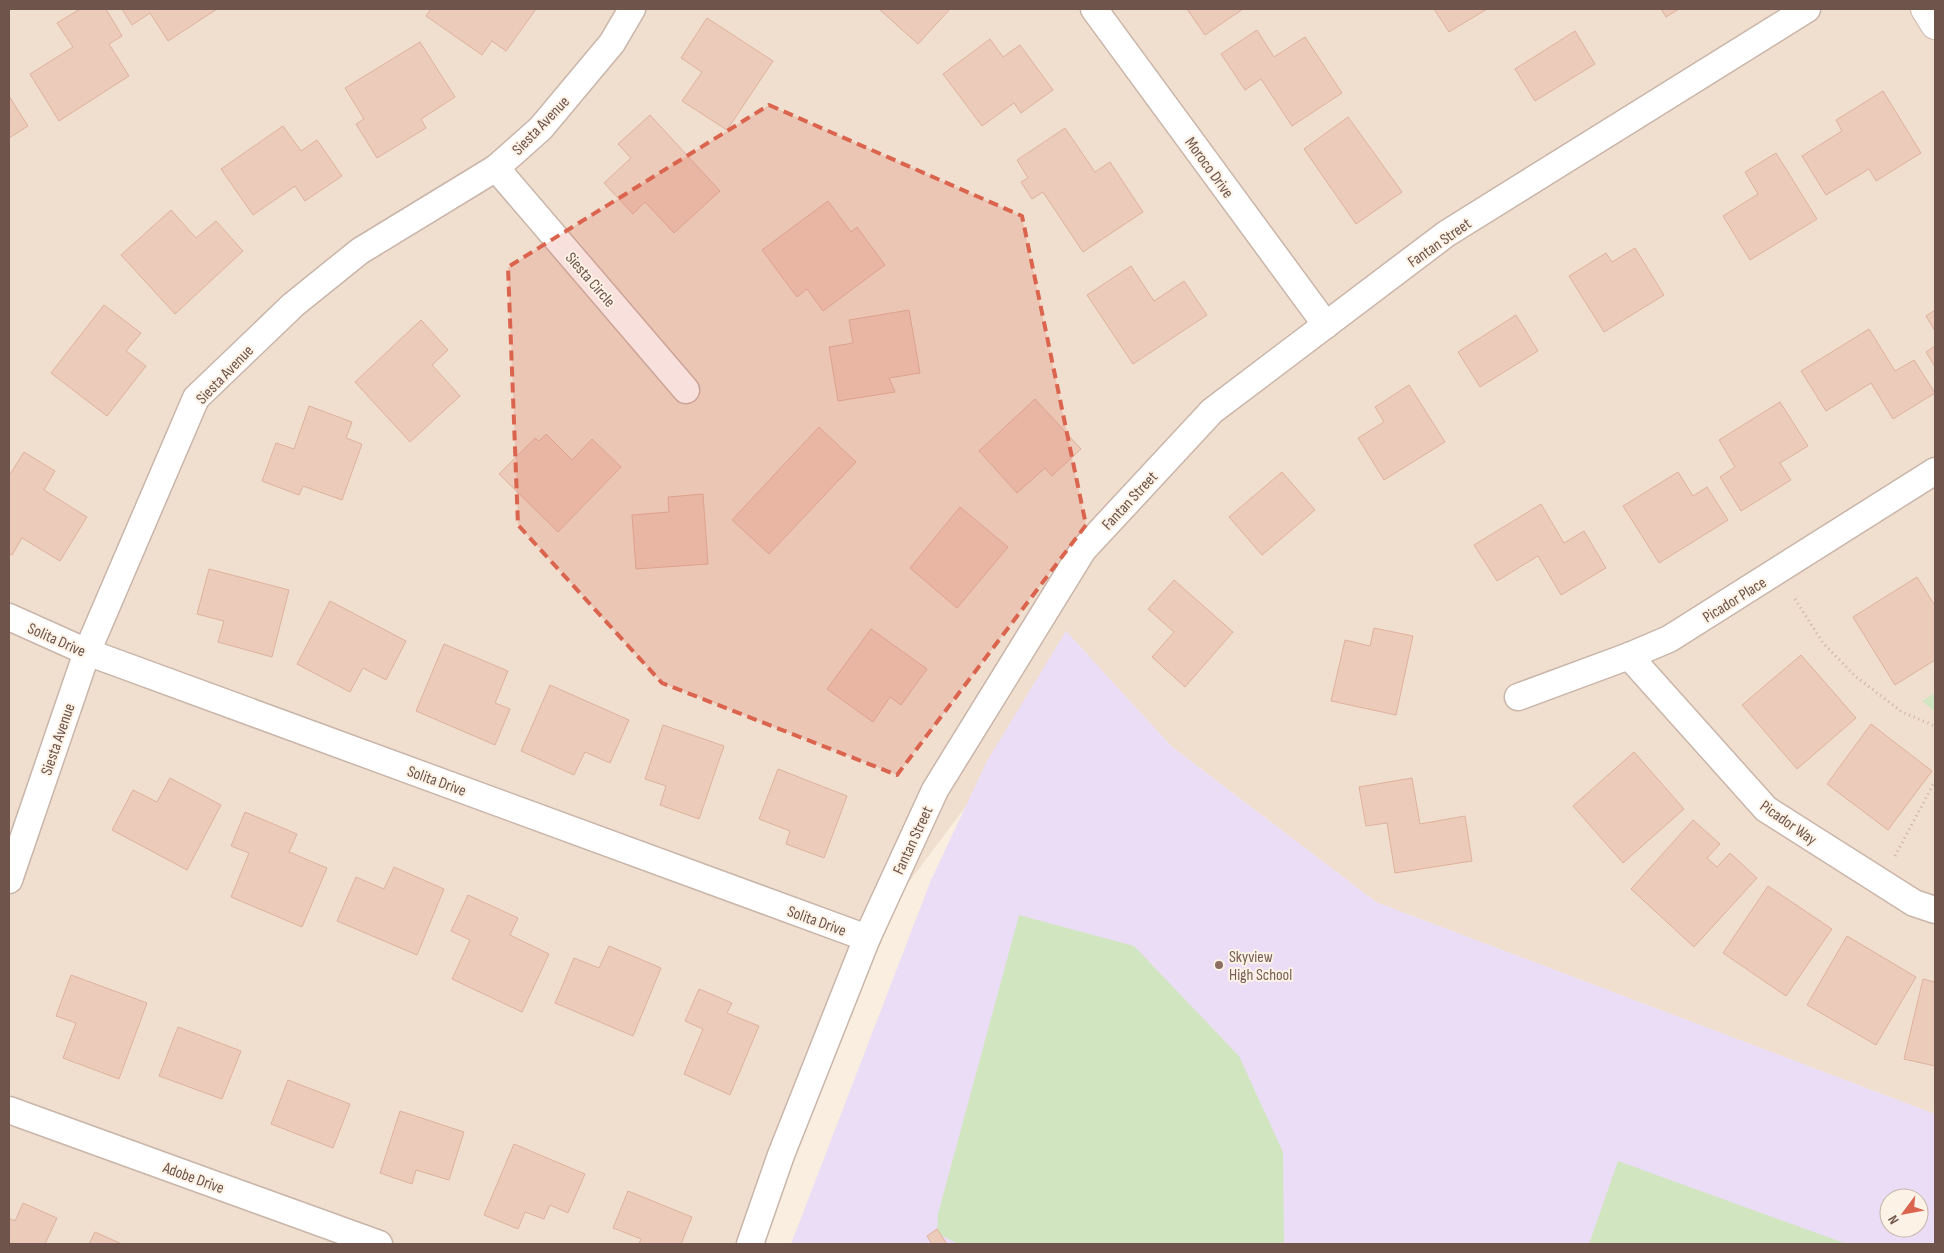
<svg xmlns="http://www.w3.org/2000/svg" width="1944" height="1253" viewBox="0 0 1944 1253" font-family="'Sofia Sans Condensed',sans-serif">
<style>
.residential{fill:#f0dfcf}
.education{fill:#ebddf5;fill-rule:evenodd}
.green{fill:#d2e5c1}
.building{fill:#edcbba;stroke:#deb19c}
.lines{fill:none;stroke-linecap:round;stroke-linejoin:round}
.street-casing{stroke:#c9b5a9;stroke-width:29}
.secondary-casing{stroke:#ceb7a9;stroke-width:30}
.path{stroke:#d1ae9e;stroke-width:3;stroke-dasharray:1 4;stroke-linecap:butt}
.street{stroke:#fff;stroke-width:26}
.secondary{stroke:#fff;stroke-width:28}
.marked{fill:#da644e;fill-opacity:0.2;stroke:#da644e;stroke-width:4;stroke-dasharray:10 6;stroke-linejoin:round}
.education-dot{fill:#8d6e63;stroke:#fdf2e6;stroke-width:2}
.labels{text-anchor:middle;stroke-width:4;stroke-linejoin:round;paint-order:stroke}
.street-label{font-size:16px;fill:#6e544a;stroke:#fdf2e6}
.education-label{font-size:16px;fill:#785e54;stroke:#fdf2e6;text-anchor:start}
</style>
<rect width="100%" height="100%" fill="#faeee0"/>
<path class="residential" d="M 9,9 L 1925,9 L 1935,25 L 1935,1114 L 1376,902 L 1171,746 L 1083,650 L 867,938 L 753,1244 L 9,1244 Z"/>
<path class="education" d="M 1066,631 L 1171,746 L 1376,902 L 1935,1114 L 1935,1244 L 791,1244 L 931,880 L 987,761 ZM 1889,1198 L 1919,1198 L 1919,1228 L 1889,1228 Z"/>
<g class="green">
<path d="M 1935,693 L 1935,712 L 1922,701 Z"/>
<path d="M 1019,915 L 1134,946 L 1239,1056 L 1283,1152 L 1284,1244 L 958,1244 L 937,1233 L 938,1214 Z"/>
<path d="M 1618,1161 L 1847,1244 L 1589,1244 Z"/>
</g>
<g class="building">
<path d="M 80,9 L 106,9 L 122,36 L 109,44 L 129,76 L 59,121 L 30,74 L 73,47 L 57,23 Z"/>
<path d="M 122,9 L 217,9 L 168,41 L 150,13 L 132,25 Z"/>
<path d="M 431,9 L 536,9 L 506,51 L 492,41 L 482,55 L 426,16 Z"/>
<path d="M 879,9 L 950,9 L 918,44 Z"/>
<path d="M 1187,9 L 1243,9 L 1205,35 Z"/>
<path d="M 1434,9 L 1487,9 L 1449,32 Z"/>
<path d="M 1661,9 L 1679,9 L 1666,17 Z"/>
<path d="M 707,18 L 773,61 L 727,130 L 682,101 L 702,72 L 681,58 Z"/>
<path d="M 1257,30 L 1274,57 L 1305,37 L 1342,93 L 1292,126 L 1261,79 L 1245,90 L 1221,54 Z"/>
<path d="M 1575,31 L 1595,64 L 1535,101 L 1515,69 Z"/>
<path d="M 990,39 L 1003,57 L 1020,45 L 1053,90 L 1021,113 L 1014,103 L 982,126 L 943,74 Z"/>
<path d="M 420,42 L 455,97 L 421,119 L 426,128 L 377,158 L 356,124 L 364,119 L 345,88 Z"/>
<path d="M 1883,91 L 1921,153 L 1876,181 L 1869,169 L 1826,195 L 1802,156 L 1842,131 L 1836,120 Z"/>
<path d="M 9,96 L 28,126 L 9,138 Z"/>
<path d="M 650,115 L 720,191 L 674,233 L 645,202 L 633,214 L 604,183 L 631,158 L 618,144 Z"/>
<path d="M 1348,117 L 1402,192 L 1356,224 L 1304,149 Z"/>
<path d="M 283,126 L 301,151 L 317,140 L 342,176 L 305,201 L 295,186 L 253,215 L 221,169 Z"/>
<path d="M 1065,128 L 1095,172 L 1110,162 L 1143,212 L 1083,252 L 1043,192 L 1032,199 L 1021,182 L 1028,178 L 1017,160 Z"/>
<path d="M 1776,153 L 1817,219 L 1750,260 L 1723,216 L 1758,194 L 1745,172 Z"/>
<path d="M 828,201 L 851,232 L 857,227 L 885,265 L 823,311 L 807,289 L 797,297 L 762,250 Z"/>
<path d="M 171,210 L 196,238 L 216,221 L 243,251 L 175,314 L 121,255 Z"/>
<path d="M 1635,248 L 1664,295 L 1604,332 L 1569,276 L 1606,253 L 1612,262 Z"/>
<path d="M 1131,266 L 1154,301 L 1184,281 L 1207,315 L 1133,364 L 1087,295 Z"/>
<path d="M 104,305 L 141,333 L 126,351 L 146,366 L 107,416 L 51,373 Z"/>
<path d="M 909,310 L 920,373 L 889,378 L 895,392 L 838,401 L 829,347 L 853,343 L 849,320 Z"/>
<path d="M 1935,310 L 1935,331 L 1926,316 Z"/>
<path d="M 1516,315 L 1538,351 L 1480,387 L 1458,352 Z"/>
<path d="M 421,320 L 448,350 L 432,365 L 460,396 L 410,442 L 355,382 Z"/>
<path d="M 1869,329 L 1895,371 L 1914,360 L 1935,393 L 1893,419 L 1871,383 L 1826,411 L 1801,371 Z"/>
<path d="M 1935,346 L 1935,367 L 1926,352 Z"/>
<path d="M 1409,385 L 1445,442 L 1384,480 L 1358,438 L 1384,422 L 1375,407 Z"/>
<path d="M 1035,399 L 1081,449 L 1052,476 L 1045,468 L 1017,493 L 979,451 Z"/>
<path d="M 1780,402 L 1808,446 L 1780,463 L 1791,480 L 1741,511 L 1720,477 L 1735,467 L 1719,440 Z"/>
<path d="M 309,406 L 352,422 L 346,438 L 362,444 L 342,500 L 303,486 L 299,495 L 262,481 L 276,443 L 294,449 Z"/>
<path d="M 819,427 L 856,462 L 769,554 L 732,520 Z"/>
<path d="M 546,434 L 572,460 L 592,439 L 621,467 L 558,532 L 499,474 L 535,438 L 539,441 Z"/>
<path d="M 24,452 L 55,471 L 44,490 L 87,517 L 60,561 L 22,538 L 12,555 L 9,554 L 9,476 Z"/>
<path d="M 1282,472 L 1315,510 L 1262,555 L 1229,517 Z"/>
<path d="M 1678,472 L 1693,496 L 1707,487 L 1728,520 L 1659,563 L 1623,506 Z"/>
<path d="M 703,494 L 708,564 L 636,569 L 632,515 L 669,512 L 668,497 Z"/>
<path d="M 1541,504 L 1564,543 L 1584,531 L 1606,568 L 1561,595 L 1538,556 L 1497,581 L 1474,545 Z"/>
<path d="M 960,507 L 1008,547 L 957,608 L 910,568 Z"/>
<path d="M 209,569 L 289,590 L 272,657 L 218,642 L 224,621 L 197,614 Z"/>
<path d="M 1917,577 L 1935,606 L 1935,660 L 1895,685 L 1853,617 Z"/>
<path d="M 1174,580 L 1233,632 L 1185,687 L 1152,657 L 1174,632 L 1148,609 Z"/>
<path d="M 330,601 L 406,641 L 386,680 L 363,668 L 350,692 L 297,664 Z"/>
<path d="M 1374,628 L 1413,636 L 1396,715 L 1331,701 L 1345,640 L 1370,646 Z"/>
<path d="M 871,629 L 927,669 L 901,705 L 890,697 L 873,722 L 827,689 Z"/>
<path d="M 444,644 L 508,671 L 495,703 L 510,709 L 495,745 L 416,711 Z"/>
<path d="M 1801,655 L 1856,718 L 1797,769 L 1742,705 Z"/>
<path d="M 550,685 L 629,720 L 610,763 L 585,752 L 574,775 L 521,751 Z"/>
<path d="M 1871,724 L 1932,771 L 1888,830 L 1827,784 Z"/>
<path d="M 663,725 L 724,746 L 699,819 L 660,805 L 666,786 L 645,779 Z"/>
<path d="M 1634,752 L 1684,809 L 1623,863 L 1573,806 Z"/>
<path d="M 778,769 L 847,796 L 824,858 L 786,844 L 790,831 L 759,819 Z"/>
<path d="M 170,778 L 221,805 L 187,870 L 112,830 L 133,790 L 157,802 Z"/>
<path d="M 1412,778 L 1420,824 L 1465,816 L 1472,861 L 1395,873 L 1387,823 L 1366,826 L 1359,787 Z"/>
<path d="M 245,812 L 297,834 L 289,852 L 327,868 L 302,927 L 231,897 L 249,853 L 231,846 Z"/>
<path d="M 1693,820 L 1720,844 L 1707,858 L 1717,867 L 1730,853 L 1757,878 L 1694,947 L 1631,889 Z"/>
<path d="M 394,867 L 444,889 L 417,955 L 337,921 L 356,877 L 384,889 Z"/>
<path d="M 1768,886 L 1832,929 L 1786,996 L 1723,953 Z"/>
<path d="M 468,895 L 518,918 L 510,935 L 549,954 L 522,1012 L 452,979 L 470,940 L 451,931 Z"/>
<path d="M 1847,936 L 1916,977 L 1876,1045 L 1807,1005 Z"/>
<path d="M 609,946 L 661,968 L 633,1036 L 555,1003 L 574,958 L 599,968 Z"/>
<path d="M 71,975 L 147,1003 L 119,1079 L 63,1058 L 76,1023 L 56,1016 Z"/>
<path d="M 1923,979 L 1935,982 L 1935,1066 L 1904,1059 Z"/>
<path d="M 699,989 L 732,1003 L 727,1013 L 759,1026 L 730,1095 L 684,1074 L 703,1029 L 685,1021 Z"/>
<path d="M 178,1027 L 241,1051 L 222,1099 L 159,1076 Z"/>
<path d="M 288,1080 L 350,1104 L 333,1148 L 271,1124 Z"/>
<path d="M 400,1111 L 464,1132 L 449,1180 L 416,1170 L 412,1184 L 380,1173 Z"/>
<path d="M 514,1144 L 585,1174 L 568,1213 L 550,1205 L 544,1219 L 525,1212 L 518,1229 L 484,1215 Z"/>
<path d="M 628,1191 L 692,1217 L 681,1244 L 639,1244 L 641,1239 L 613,1228 Z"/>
<path d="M 23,1203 L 57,1218 L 45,1244 L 9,1244 L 9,1218 L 15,1221 Z"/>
<path d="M 937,1229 L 947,1244 L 932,1244 L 927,1236 Z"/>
<path d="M 95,1232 L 122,1244 L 89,1244 Z"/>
</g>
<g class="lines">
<g class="street-casing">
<g id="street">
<path d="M 1094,9 L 1326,325"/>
<path d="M 496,168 L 686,390"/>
<path d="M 9,617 L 87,652 L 867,938"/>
<path d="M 1629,656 L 1766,809 L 1914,903 L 1935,910"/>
<path d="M 1518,697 L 1629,656 L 1669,639 L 1935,471"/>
<path d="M 9,880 L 87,652 L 196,398 L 293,305 L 360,251 L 496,168 L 541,128 L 612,43 L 632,9"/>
<path d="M 9,1110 L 379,1244"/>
<path d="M 750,1244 L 781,1155 L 867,938 L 935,790 L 1083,550 L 1212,411 L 1446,234 L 1807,9"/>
</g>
</g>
<g class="secondary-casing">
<path id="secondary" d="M 1925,9 L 1935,25"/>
</g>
<g class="path">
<path d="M 1795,599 L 1823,643 L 1855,676 L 1902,712 L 1935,726"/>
<path d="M 1895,856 L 1935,781"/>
</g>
<use href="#street" class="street"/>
<use href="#secondary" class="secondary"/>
</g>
<path class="marked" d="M 769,105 L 1022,216 L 1086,525 L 897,775 L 662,683 L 518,525 L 508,267 Z"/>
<circle class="education-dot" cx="1219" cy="965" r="5"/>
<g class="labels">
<g class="street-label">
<text transform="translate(540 125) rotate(-46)" y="6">Siesta Avenue</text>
<text transform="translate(1210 167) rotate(54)" y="6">Moroco Drive</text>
<text transform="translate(1439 242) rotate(-35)" y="6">Fantan Street</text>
<text transform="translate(591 279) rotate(49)" y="6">Siesta Circle</text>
<text transform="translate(224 374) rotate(-46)" y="6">Siesta Avenue</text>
<text transform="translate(1129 500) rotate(-47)" y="6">Fantan Street</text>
<text transform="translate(1734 599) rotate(-32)" y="6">Picador Place</text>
<text transform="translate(57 639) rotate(24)" y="6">Solita Drive</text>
<text transform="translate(57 739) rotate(-71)" y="6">Siesta Avenue</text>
<text transform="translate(437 780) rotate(20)" y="6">Solita Drive</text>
<text transform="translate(1789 822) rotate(35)" y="6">Picador Way</text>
<text transform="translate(912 840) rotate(-65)" y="6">Fantan Street</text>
<text transform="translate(817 920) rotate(20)" y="6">Solita Drive</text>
<text transform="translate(194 1177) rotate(20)" y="6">Adobe Drive</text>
</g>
<g class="education-label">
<text x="1229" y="962">Skyview<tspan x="1229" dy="18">High School</tspan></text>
</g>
</g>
<rect width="1944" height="1253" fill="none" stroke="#6e544a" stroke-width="20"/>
<g transform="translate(1904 1213) rotate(238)"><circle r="24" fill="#fdf2e6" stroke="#c4b3a8"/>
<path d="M0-4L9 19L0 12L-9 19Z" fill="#da644e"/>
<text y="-8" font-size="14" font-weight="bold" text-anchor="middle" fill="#6e544a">N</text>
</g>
</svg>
